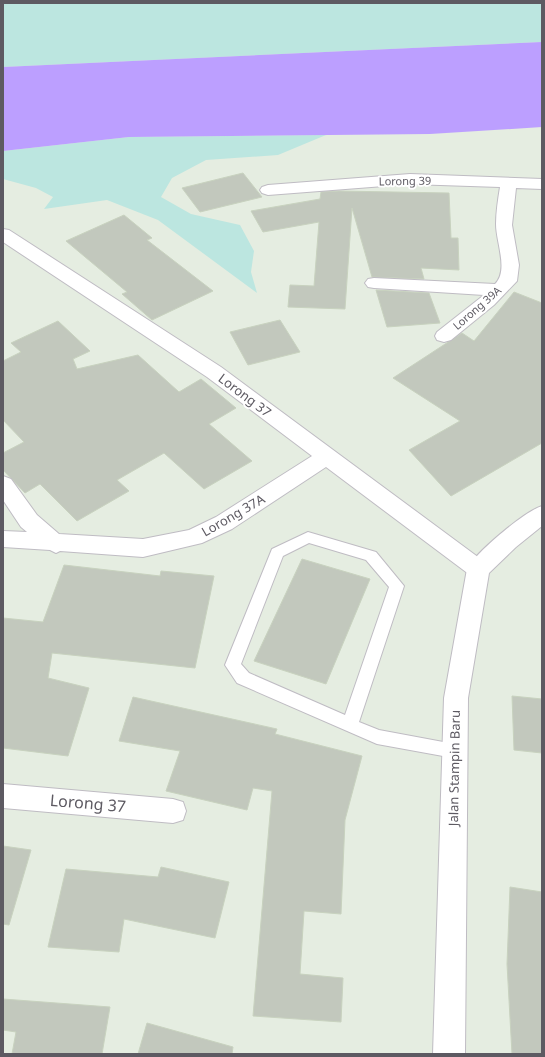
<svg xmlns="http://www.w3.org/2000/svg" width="545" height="1057" viewBox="0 0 545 1057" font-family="'Noto Sans',sans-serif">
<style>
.green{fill:#bce6e0}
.water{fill:#bc9fff}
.building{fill:#c2c8bd;stroke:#c8d2bf}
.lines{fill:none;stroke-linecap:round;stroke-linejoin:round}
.service-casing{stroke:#bfbcc3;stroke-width:2}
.minor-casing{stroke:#bfbcc3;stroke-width:2}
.tertiary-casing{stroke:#bfbcc3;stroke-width:2}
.service{fill:#fff;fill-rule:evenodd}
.minor{fill:#fff;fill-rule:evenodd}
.tertiary{fill:#fff;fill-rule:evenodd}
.labels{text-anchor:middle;stroke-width:4;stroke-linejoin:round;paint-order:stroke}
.far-street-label{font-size:11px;fill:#5d5a62;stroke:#fff}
.street-label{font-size:13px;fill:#5d5a62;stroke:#fff}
.near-street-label{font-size:16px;fill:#5d5a62;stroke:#fff}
</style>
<rect width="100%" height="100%" fill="#e5ede1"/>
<g class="green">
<path d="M 3,3 L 542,3 L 542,42 L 3,67 Z"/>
<path d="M 326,135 L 278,155 L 206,160 L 172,178 L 161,197 L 191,214 L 240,225 L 254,251 L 251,272 L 257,293 L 158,220 L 107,200 L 44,209 L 53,197 L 36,188 L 3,179 L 3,151 L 129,137 Z"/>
</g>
<path class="water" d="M 542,42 L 542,127 L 430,134 L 129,137 L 3,151 L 3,67 Z"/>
<g class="building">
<path d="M 243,173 L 262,197 L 200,212 L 182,188 Z"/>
<path d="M 339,191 L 449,193 L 451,238 L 458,238 L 459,270 L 421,268 L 424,279 L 372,277 L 352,208 L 345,309 L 288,307 L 290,285 L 314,286 L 319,222 L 263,232 L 251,211 L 320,199 L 321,192 Z"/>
<path d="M 124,215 L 152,238 L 147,240 L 213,291 L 152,320 L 122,294 L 127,292 L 66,241 Z"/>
<path d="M 376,290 L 429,293 L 440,323 L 387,327 Z"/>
<path d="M 514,292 L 542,303 L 542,443 L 451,496 L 409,450 L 460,421 L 393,378 L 462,333 L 474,341 Z"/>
<path d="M 280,320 L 300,352 L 248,365 L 230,332 Z"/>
<path d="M 58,321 L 90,351 L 73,359 L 77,369 L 138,355 L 179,392 L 201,379 L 236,408 L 209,424 L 252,461 L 204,489 L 164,453 L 117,480 L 129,491 L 77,521 L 40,484 L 25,493 L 3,470 L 3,453 L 24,442 L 3,420 L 3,361 L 21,352 L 11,343 Z"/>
<path d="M 302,559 L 370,579 L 326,684 L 254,661 Z"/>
<path d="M 64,565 L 160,576 L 161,571 L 214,576 L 195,668 L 52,653 L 48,678 L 89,688 L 68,756 L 3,748 L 3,618 L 43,622 Z"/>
<path d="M 512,696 L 542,699 L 542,753 L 514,750 Z"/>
<path d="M 133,697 L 277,729 L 275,734 L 362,756 L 345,820 L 341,914 L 304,911 L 300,974 L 343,978 L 341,1022 L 253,1016 L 272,791 L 253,788 L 247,810 L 166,791 L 180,751 L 119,741 Z"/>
<path d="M 3,846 L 31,850 L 9,925 L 3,924 Z"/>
<path d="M 161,867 L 229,882 L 215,938 L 124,919 L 119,952 L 48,947 L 66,869 L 158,877 Z"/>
<path d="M 510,887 L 542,892 L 542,1054 L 512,1054 L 507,964 Z"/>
<path d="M 3,999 L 110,1007 L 102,1054 L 12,1054 L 16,1032 L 3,1030 Z"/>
<path d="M 147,1023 L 233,1047 L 232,1054 L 138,1054 Z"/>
</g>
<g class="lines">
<g class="service-casing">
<path id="service" d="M 308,532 L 376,552 L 404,586 L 359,722 L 379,730 L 454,744 L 460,746 L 462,751 L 460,756 L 454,758 L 377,744 L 237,683 L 225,665 L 272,549 ZM 309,543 L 366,560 L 389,587 L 345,715 L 249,673 L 241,664 L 283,556 Z"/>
</g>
<g class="minor-casing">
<g id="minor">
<path d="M 410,174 L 542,179 L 542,189 L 516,188 L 512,225 L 519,265 L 517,281 L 494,305 L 451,340 L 444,342 L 437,340 L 435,336 L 437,332 L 484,295 L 374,288 L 368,287 L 365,283 L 368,279 L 374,278 L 495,284 C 509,270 496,243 496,224 C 496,212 498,199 500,187 L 410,184 L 268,195 L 262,193 L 260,190 L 262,187 L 268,185 Z"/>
<path d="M 3,229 L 9,230 L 221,367 L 486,563 L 489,569 L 486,575 L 478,578 L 470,575 L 326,467 L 232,529 L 202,543 L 143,557 L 60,551 L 56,553 L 50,550 L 3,547 L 3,531 L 27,532 L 21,527 L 3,500 L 3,476 L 11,479 L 37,515 L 59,534 L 143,539 L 189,530 L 216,517 L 312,456 L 207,377 L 3,242 Z"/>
<path d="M 3,784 L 173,799 L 183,802 L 186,811 L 183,820 L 173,823 L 3,808 Z"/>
</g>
</g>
<g class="tertiary-casing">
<path id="tertiary" d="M 542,506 L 542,526 L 516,547 L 489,573 L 468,698 L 465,1054 L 433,1054 L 444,698 L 467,569 C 475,553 525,511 542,506 Z"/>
</g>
<use href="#service" class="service"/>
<use href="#minor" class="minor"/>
<use href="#tertiary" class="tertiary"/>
</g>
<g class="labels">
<g class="far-street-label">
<text transform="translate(405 181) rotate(-1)" y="4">Lorong 39</text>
<text transform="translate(477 308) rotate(-41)" y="4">Lorong 39A</text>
</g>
<g class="street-label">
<text transform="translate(245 395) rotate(37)" y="5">Lorong 37</text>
<text transform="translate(233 515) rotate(-30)" y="5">Lorong 37A</text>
<text transform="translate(454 768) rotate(-89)" y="5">Jalan Stampin Baru</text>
</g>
<g class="near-street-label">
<text transform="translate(88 803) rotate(5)" y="6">Lorong 37</text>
</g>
</g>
<rect width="545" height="1057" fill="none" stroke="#5d5a62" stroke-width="8"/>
</svg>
